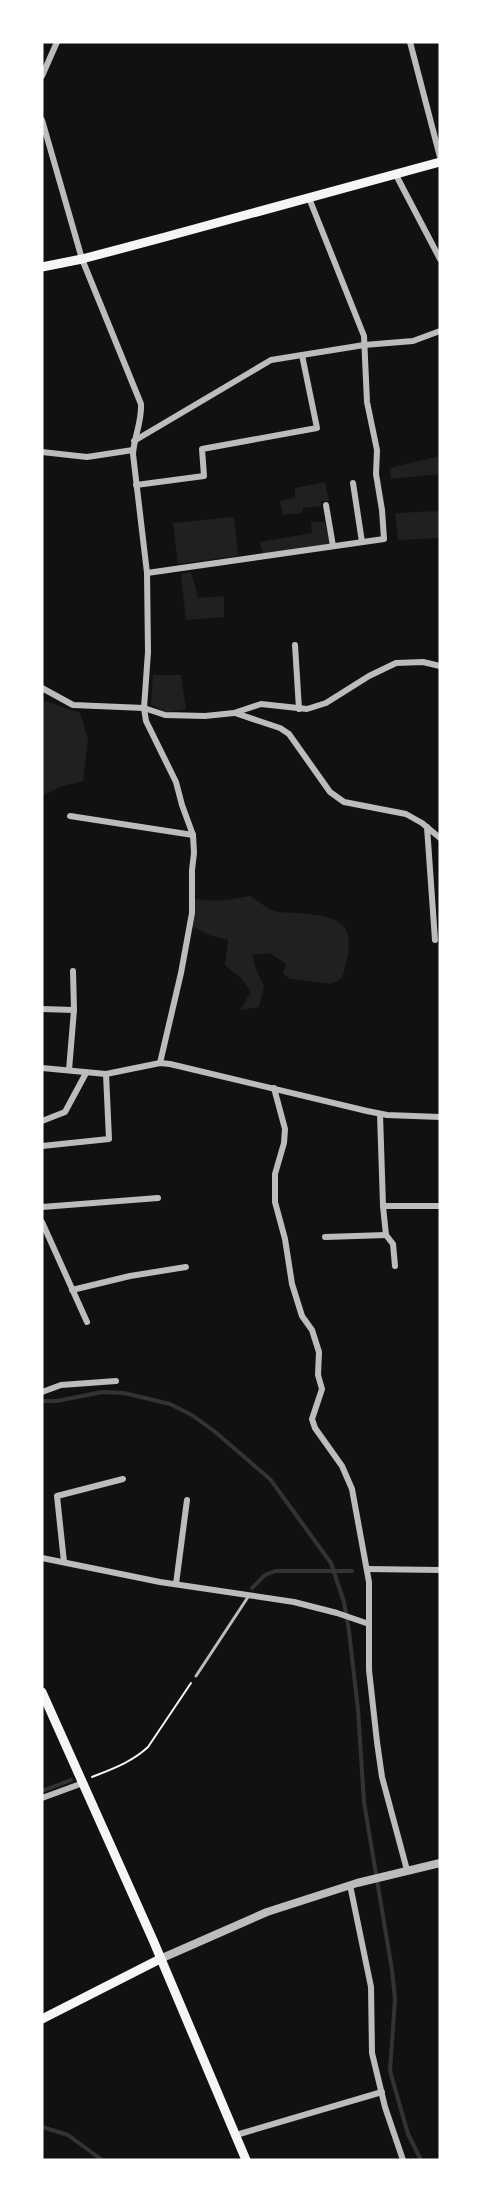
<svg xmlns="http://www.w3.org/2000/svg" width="482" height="2202" viewBox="0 0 482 2202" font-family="'Alegreya Sans',sans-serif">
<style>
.green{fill:#202020}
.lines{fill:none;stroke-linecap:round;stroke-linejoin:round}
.stream{stroke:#333;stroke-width:4}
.path{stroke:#f5f5f5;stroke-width:2}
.service{stroke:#bcbcbc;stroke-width:3}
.minor{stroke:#bcbcbc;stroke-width:6}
.tertiary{stroke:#bcbcbc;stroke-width:8}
.secondary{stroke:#f5f5f5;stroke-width:9}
.primary{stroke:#f5f5f5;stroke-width:9}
</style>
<rect width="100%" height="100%" fill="#111"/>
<g class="green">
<path d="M 440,456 L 440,474 L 391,479 L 390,468 Z"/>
<path d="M 325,482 L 329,501 L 321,501 L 321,506 L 303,508 L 302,513 L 283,515 L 280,501 L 295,498 L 295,488 Z"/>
<path d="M 440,511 L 440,538 L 398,540 L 395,513 Z"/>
<path d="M 234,517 L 238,556 L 178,564 L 173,523 Z"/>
<path d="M 311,522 L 325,522 L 330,544 L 263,554 L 260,542 L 312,533 Z"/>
<path d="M 191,572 L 198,598 L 224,596 L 224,617 L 186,620 L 181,574 Z"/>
<path d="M 153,675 L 181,675 L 186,709 L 167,712 L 151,705 Z"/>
<path d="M 42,700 L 80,713 L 88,739 L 83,781 L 60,787 L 43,795 L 42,799 Z"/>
<path d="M 250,896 C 257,900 266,908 274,911 C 280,913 290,912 297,913 C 348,917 358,926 342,978 L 331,984 L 290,979 L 283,974 L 286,964 L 270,953 L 253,955 L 255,967 L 264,986 L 259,1007 L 240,1010 L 251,992 L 241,978 L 225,965 L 228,940 L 209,935 L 187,924 L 192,898 C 213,903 229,900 250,896 Z"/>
</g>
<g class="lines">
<g class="stream">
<path d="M 42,1401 L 57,1401 L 102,1392 L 124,1393 L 170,1404 L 192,1415 L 214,1431 L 270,1479 L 331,1563 L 344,1602 L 349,1631 L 358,1710 L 364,1802 L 392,1970 L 395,1999 L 390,2071 L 408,2134 L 421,2160"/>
<path d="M 252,1588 L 265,1575 L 275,1571 L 352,1571"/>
<path d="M 42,1791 L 71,1780"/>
<path d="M 42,2127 L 68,2135 L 102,2160"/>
</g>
<path class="path" d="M 92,1777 C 112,1769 132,1762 148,1747 L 191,1683"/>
<path class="service" d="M 196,1676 L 248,1597"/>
<g class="minor">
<path d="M 410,42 L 440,157"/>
<path d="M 42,76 L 57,42"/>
<path d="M 42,120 L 82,259 L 141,404 C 142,422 134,437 133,454 L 147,573 L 148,652 L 144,708 L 146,721 L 176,782 L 182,805 L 193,835 L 194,853 L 192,870 L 192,913 L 181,973 L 160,1063"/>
<path d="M 396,175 L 440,259"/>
<path d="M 134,441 L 271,360 L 364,345 L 413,341 L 440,331"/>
<path d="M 42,452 L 87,457 L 133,450"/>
<path d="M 353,483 L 362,542"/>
<path d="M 136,485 L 204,476 L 202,449 L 317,428 L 302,355"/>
<path d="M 326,505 L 333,546"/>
<path d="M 147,573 L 384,539 L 382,510 L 376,474 L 377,450 L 367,402 L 364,336 L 309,198"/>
<path d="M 295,645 L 299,709"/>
<path d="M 42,688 L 73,705 L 144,708 L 165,715 L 205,716 L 234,713 L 261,704 L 307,709 L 326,703 L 369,676 L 396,663 L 423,662 L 440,666"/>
<path d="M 235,713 L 280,728 L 289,734 L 330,792 L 344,802 L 406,814 L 422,823 L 440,838"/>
<path d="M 70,816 L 193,835"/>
<path d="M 427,827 L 435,940"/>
<path d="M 42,1009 L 74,1010"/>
<path d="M 42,1068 L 106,1074 L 160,1063 L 170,1064 L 367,1111 L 387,1115 L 440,1117"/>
<path d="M 69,1070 L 74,1010 L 73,971"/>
<path d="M 274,1088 L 285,1129 L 284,1143 L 275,1174 L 275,1202 L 285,1239 L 292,1284 L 302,1316 L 312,1330 L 319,1352 L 318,1375 L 322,1389 L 312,1419 L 315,1428 L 342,1466 L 352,1489 L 369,1582 L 369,1670 L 377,1742 L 382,1777 L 407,1870"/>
<path d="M 380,1114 L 383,1206 L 386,1235 L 393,1244 L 395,1266"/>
<path d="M 42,1121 L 65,1112 L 86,1073"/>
<path d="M 42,1146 L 109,1139 L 106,1074"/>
<path d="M 383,1206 L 440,1206"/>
<path d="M 42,1207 L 158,1198"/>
<path d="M 42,1222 L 87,1322"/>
<path d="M 325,1237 L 386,1235"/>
<path d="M 72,1290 L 130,1276 L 186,1267"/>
<path d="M 42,1392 L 61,1385 L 116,1381"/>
<path d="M 42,1558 L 160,1582 L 294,1602 L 337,1613 L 369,1624"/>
<path d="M 64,1562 L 57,1496 L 123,1479"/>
<path d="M 367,1569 L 440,1570"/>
<path d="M 176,1584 L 187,1500"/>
<path d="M 42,1798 L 83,1783"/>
<path d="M 350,1885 L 371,1987 L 372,2053 L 385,2107 L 403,2160"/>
<path d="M 236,2135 L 382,2092"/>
</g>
<path class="tertiary" d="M 160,1959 L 267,1912 L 357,1883 L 440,1863"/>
<path class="secondary" d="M 42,2019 L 160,1959"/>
<g class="primary">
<path d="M 42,267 L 82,259 L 165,237 L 440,162"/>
<path d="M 42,1692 L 153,1940 L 246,2160"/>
</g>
</g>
<rect width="482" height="2202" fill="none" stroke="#ffffff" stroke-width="87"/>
</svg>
